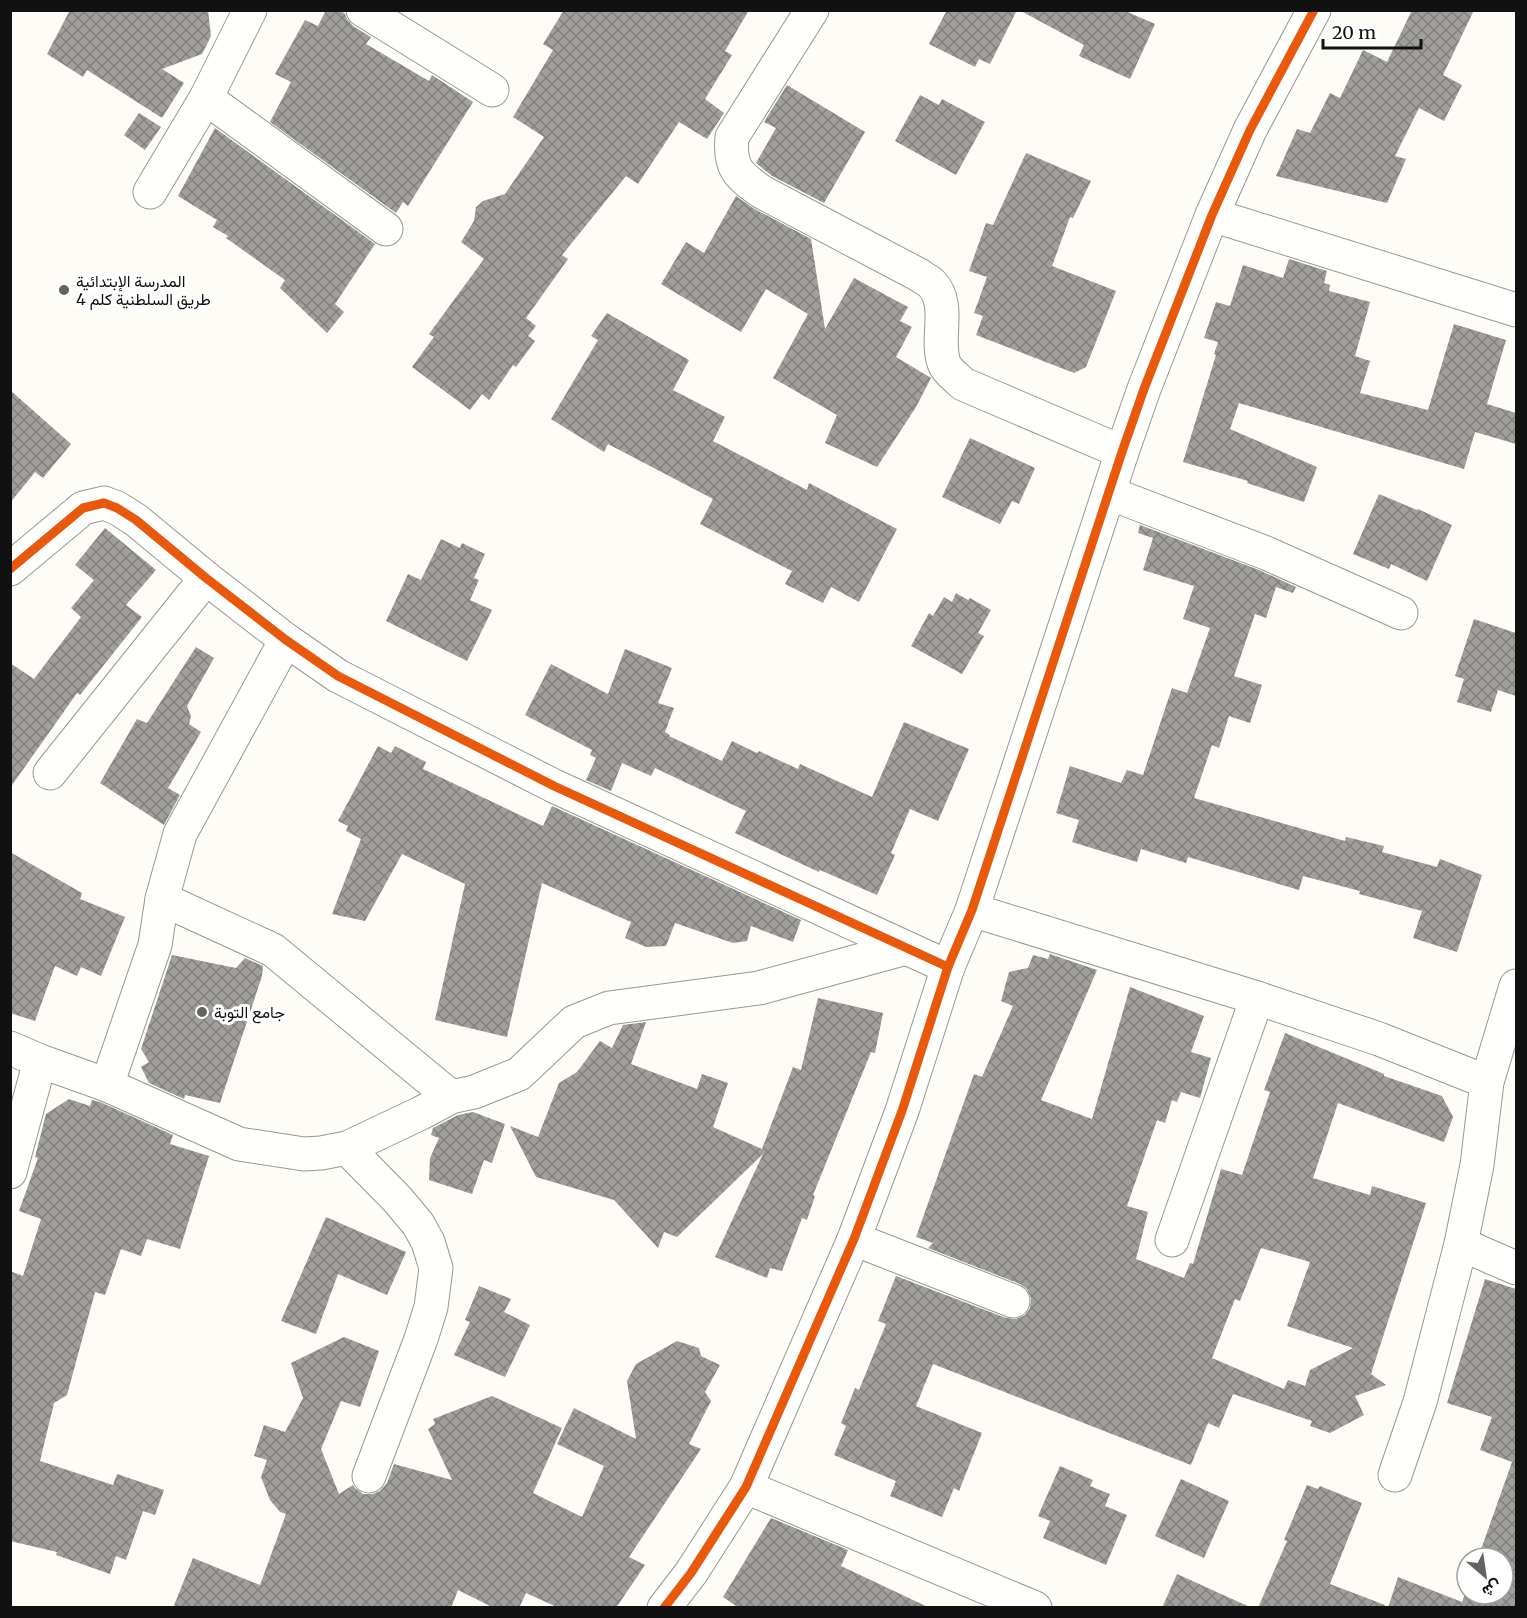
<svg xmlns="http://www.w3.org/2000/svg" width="1527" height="1618" viewBox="0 0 1527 1618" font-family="Merriweather,Vazirmatn,serif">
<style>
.building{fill:url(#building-cross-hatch);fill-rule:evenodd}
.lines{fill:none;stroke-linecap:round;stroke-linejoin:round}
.minor-casing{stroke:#979795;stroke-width:35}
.minor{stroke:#fffffe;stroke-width:33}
.cycleway-casing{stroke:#fff;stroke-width:13}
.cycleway{stroke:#e8590c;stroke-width:9}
.poi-dot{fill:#646362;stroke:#fff;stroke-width:2}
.labels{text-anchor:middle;stroke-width:6;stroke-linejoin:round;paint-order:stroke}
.poi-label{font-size:16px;fill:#111;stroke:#fff;text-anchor:start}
</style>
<defs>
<pattern id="building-cross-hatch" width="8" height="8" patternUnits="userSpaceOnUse" patternTransform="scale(1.5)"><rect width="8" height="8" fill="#a19f9c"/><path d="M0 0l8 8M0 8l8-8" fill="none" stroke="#82807e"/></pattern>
</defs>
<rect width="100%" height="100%" fill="#fdfcf7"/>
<g class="building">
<path d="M 70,10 L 208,10 L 211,36 L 202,54 L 162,69 L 184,83 L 162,118 L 87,70 L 83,77 L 47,54 Z"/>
<path d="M 326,10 L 340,10 L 345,14 L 347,19 L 353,26 L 371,37 L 366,44 L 429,81 L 432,75 L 473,102 L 408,206 L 403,202 L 396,213 L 270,122 L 291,82 L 275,74 L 305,20 L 318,26 Z"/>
<path d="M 564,10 L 749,10 L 725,51 L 732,55 L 705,99 L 724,113 L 707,139 L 679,122 L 638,184 L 626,176 L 562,255 L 568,259 L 526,318 L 536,326 L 528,336 L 535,341 L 516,367 L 513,365 L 489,400 L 482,394 L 470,410 L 412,367 L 434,337 L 429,334 L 484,259 L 461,242 L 474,221 L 476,207 L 483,201 L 505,194 L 544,137 L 513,117 L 553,50 L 543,44 Z"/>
<path d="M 947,10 L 1017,10 L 990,64 L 979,59 L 975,67 L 929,44 Z"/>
<path d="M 1019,10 L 1123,10 L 1155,24 L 1130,79 L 1079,56 L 1084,45 Z"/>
<path d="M 1412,10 L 1474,10 L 1443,75 L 1462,85 L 1444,121 L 1419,108 L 1395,156 L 1406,159 L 1387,203 L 1276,176 L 1297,129 L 1310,133 L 1330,93 L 1340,98 L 1363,50 L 1387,62 Z"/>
<path d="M 787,85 L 865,132 L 824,203 L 772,176 L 756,163 L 776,128 L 764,122 Z"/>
<path d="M 920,95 L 939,105 L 942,99 L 985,122 L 956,175 L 895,141 Z"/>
<path d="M 139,113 L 161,127 L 145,150 L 124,135 Z"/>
<path d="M 215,128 L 375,244 L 335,304 L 344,312 L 327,333 L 280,288 L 285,280 L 226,238 L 228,236 L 213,227 L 217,220 L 178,196 Z"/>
<path d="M 1026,153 L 1091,181 L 1073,218 L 1070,217 L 1052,266 L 1116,291 L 1086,367 L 1074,373 L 976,335 L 983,316 L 974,313 L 987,277 L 969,271 L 986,223 L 993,225 Z"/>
<path d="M 736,196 L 753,208 L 811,239 L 825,329 L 854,278 L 908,307 L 900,321 L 912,327 L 896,357 L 931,378 L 916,407 L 877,467 L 825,443 L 837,415 L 773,378 L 808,314 L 766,289 L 741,332 L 661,284 L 686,242 L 704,253 Z"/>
<path d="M 1289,259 L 1327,271 L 1324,283 L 1330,285 L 1329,291 L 1370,302 L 1355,356 L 1370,361 L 1360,393 L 1428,410 L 1454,324 L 1506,340 L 1487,404 L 1516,413 L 1516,444 L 1475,432 L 1464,469 L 1239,403 L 1230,429 L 1317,467 L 1304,502 L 1247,483 L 1248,481 L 1183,462 L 1216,355 L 1214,354 L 1218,342 L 1204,338 L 1216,302 L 1230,306 L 1243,265 L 1283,278 Z"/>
<path d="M 607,313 L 689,360 L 673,390 L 725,417 L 713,441 L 807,490 L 809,483 L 897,529 L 859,602 L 831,587 L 823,603 L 785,584 L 792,571 L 700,524 L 713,499 L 608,444 L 604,452 L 551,419 L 598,340 L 591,336 Z"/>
<path d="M 10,390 L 71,444 L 43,478 L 35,472 L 10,503 Z"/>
<path d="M 970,438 L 1035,468 L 1019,504 L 1012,501 L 1000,524 L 942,497 Z"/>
<path d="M 1379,494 L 1417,510 L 1418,509 L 1452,525 L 1427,581 L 1391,564 L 1389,569 L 1353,554 Z"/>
<path d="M 1140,525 L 1259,570 L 1296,587 L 1293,593 L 1276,587 L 1266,618 L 1255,614 L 1234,676 L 1262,685 L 1250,723 L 1229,716 L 1219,748 L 1212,745 L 1194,798 L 1345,841 L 1346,837 L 1384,846 L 1382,852 L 1437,867 L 1440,859 L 1482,875 L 1457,952 L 1413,938 L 1422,911 L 1359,894 L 1360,891 L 1303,876 L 1299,890 L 1188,857 L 1186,863 L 1141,849 L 1137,862 L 1072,842 L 1079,820 L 1056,813 L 1070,766 L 1121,783 L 1127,770 L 1143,775 L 1172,688 L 1187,693 L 1210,628 L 1183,619 L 1194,586 L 1143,570 L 1153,538 L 1138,533 Z"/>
<path d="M 105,528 L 156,570 L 126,605 L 142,617 L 80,695 L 77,693 L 10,788 L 10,663 L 34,679 L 81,617 L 71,608 L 94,580 L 75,565 Z"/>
<path d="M 441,539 L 460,548 L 462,543 L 485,554 L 474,578 L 479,580 L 470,600 L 492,610 L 467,661 L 386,621 L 408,574 L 421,580 Z"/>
<path d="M 956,593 L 968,600 L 970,598 L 991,610 L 978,633 L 984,636 L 962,674 L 911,646 L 929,613 L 933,616 L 944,597 L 952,602 Z"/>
<path d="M 1474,619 L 1516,633 L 1516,696 L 1498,690 L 1491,712 L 1457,702 L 1464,679 L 1455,676 Z"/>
<path d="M 196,647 L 214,658 L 187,706 L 191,716 L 189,724 L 201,732 L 168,788 L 180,795 L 164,825 L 100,783 L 137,719 L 147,723 Z"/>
<path d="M 625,649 L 672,668 L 658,703 L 674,708 L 665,732 L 670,735 L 669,736 L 722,761 L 732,741 L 757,753 L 759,751 L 798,769 L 800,764 L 872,797 L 904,722 L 969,749 L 938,821 L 910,809 L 891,853 L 895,855 L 877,895 L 820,870 L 819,872 L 735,833 L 746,811 L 655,768 L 651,776 L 622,763 L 611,791 L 586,780 L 596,758 L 590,755 L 592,750 L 525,715 L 551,664 L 608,694 Z"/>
<path d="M 378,746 L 391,753 L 395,746 L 426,762 L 423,769 L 543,826 L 552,806 L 801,920 L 793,942 L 751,926 L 747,941 L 733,943 L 675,923 L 666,946 L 646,947 L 625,938 L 631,922 L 542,883 L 507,1037 L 435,1020 L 465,884 L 402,854 L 365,921 L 332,914 L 361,839 L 346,831 L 348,826 L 338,821 Z"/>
<path d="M 10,852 L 82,893 L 80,899 L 125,917 L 101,976 L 81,967 L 77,976 L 55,966 L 35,1021 L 10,1013 Z"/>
<path d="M 1050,954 L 1097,970 L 1041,1100 L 1092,1119 L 1130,987 L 1204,1016 L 1191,1052 L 1211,1058 L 1200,1098 L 1181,1092 L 1177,1102 L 1172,1100 L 1165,1123 L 1157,1120 L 1127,1206 L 1148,1212 L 1136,1259 L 1184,1278 L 1190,1263 L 1193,1264 L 1221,1169 L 1242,1175 L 1270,1092 L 1264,1090 L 1285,1033 L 1384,1074 L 1384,1076 L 1442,1096 L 1453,1117 L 1444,1142 L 1338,1103 L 1313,1178 L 1370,1195 L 1372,1186 L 1426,1203 L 1371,1374 L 1386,1385 L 1355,1396 L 1364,1415 L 1330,1433 L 1310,1426 L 1312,1421 L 1233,1394 L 1219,1428 L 1208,1423 L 1191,1465 L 933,1364 L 916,1406 L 982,1433 L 959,1491 L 954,1488 L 942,1517 L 890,1496 L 896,1481 L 834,1455 L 846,1426 L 841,1423 L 855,1388 L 859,1390 L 886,1324 L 878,1321 L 896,1276 L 1006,1318 L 1016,1319 L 1025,1315 L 1030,1308 L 1031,1298 L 1027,1289 L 1020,1284 L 928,1248 L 933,1243 L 916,1237 L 974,1074 L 982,1077 L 1013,1006 L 1001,1001 L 1009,972 L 1028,968 L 1033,955 L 1048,959 ZM 1261,1248 L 1310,1262 L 1287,1326 L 1353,1348 L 1310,1370 L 1305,1386 L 1288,1380 L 1284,1389 L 1212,1358 L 1235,1299 L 1240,1301 Z"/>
<path d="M 172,955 L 236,968 L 245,958 L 263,966 L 262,976 L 220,1103 L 185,1095 L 184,1099 L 149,1083 L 141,1067 L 149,1062 L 141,1049 Z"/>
<path d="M 818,998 L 883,1013 L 875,1053 L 871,1052 L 813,1195 L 815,1196 L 807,1220 L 802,1218 L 782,1271 L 770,1268 L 767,1278 L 715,1257 L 763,1154 L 677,1237 L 664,1232 L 658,1248 L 614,1200 L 536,1177 L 510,1126 L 538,1137 L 559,1083 L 577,1072 L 600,1041 L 612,1048 L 623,1025 L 646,1022 L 631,1064 L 697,1089 L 702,1074 L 728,1083 L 713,1127 L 762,1149 L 793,1067 L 801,1070 Z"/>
<path d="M 69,1099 L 90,1106 L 92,1100 L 100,1102 L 173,1135 L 170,1144 L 209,1156 L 180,1249 L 147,1239 L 141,1256 L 121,1249 L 105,1295 L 95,1292 L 67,1395 L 54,1403 L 40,1461 L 113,1485 L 117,1474 L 164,1490 L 155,1515 L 143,1511 L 126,1560 L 116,1556 L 110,1574 L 56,1555 L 57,1552 L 10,1541 L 10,1271 L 23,1276 L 41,1219 L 19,1211 L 38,1158 L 35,1157 L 46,1114 Z"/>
<path d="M 473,1112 L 505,1124 L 492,1163 L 484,1160 L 472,1194 L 429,1180 L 430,1158 L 439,1138 L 431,1135 L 433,1128 L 458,1115 Z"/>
<path d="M 326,1217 L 406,1252 L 387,1295 L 338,1274 L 316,1334 L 281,1321 Z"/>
<path d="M 1485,1279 L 1516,1289 L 1516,1608 L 1388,1608 L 1398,1577 L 1462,1602 L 1467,1588 L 1467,1594 L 1503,1594 L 1503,1558 L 1478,1558 L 1512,1462 L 1480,1450 L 1492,1417 L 1447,1403 Z"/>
<path d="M 479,1286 L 511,1299 L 504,1312 L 530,1325 L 505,1377 L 454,1355 L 470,1322 L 465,1320 Z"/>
<path d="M 344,1337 L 379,1351 L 360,1407 L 341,1401 L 321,1449 L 339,1494 L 353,1485 L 355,1488 L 363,1494 L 373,1494 L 380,1491 L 387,1483 L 394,1464 L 452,1480 L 428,1429 L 435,1424 L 433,1419 L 492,1396 L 562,1428 L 533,1493 L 582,1517 L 604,1466 L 557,1444 L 574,1408 L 636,1439 L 627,1381 L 636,1364 L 677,1341 L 699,1348 L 701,1356 L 720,1365 L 705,1392 L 711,1401 L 689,1444 L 701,1449 L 629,1557 L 645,1565 L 616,1608 L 559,1608 L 526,1593 L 519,1608 L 494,1608 L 458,1590 L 451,1608 L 173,1608 L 193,1558 L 260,1585 L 286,1514 L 280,1512 L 270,1500 L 261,1477 L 267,1460 L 254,1456 L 264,1425 L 285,1432 L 303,1398 L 291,1363 Z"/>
<path d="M 1060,1466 L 1093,1480 L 1090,1486 L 1110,1494 L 1105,1506 L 1127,1515 L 1106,1565 L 1043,1538 L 1050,1521 L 1038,1516 Z"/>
<path d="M 1181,1479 L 1229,1501 L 1204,1558 L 1155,1536 Z"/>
<path d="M 1307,1485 L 1318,1489 L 1320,1486 L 1362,1503 L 1330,1584 L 1385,1605 L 1384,1608 L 1258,1608 L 1287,1541 L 1284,1540 Z"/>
<path d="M 771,1518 L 848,1550 L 841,1566 L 930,1608 L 739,1608 L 723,1597 Z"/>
<path d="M 1177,1574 L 1252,1608 L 1162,1608 Z"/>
</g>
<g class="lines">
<g class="minor-casing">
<g id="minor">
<path d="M 363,10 L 492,90"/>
<path d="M 812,10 L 732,137 C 729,168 738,175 762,192 L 919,275 C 923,278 927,280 931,283 C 952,304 935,338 944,363 C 947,371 957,378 963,384 L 1122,452"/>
<path d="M 206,98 L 386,229"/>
<path d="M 150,192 L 206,98 L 250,10"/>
<path d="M 1212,215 L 1516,310"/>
<path d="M 1109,493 L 1266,553 L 1401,613"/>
<path d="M 10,569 L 83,508 L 104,503 L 117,508 L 136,520 L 206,578 L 286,640 L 338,676 L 554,786 L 948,967"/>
<path d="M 50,773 L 206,578"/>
<path d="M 162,899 L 273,950 L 451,1097"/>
<path d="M 972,910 L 1257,998 L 1379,1039 L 1487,1082"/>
<path d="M 10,1048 L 40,1061"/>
<path d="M 107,1085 L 155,945 L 162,899 L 180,834 L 286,640"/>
<path d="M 347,1148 L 398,1200 L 418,1224 L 428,1242 L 436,1268 L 431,1307 L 421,1339 L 369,1476"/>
<path d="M 10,1172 L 40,1061 L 107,1085 L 239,1144 L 304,1154 L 321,1153 L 347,1148 L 421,1113 L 451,1097 L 474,1092 L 519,1074 L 574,1022 L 609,1008 L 759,988 L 906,948"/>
<path d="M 854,1239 L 1013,1301"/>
<path d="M 1172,1240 L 1257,998"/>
<path d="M 1461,1244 L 1516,1268"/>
<path d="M 1395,1475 L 1420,1402 L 1461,1244 L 1477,1165 L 1487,1082 L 1516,986"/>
<path d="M 746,1487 L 1035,1608"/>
<path d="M 664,1608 L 691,1573 L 746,1487 L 854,1239 L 902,1111 L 948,967 L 972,910 L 1122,452 L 1144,389 L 1212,215 L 1250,130 L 1314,10"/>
</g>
</g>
<use href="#minor" class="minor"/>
<g class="cycleway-casing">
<g id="cycleway">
<path d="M 10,569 L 83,508 L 104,503 L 117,508 L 136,520 L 206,578 L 286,640 L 338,676 L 554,786 L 948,967"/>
<path d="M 664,1608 L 691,1573 L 746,1487 L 854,1239 L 902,1111 L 948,967 L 972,910 L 1122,452 L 1144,389 L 1212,215 L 1250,130 L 1314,10"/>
</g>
</g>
<use href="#cycleway" class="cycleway"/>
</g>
<g class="poi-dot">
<circle cx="64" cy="290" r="6"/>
<circle cx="202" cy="1012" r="6"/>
</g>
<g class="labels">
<g class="poi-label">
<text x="76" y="287">المدرسة الإبتدائية<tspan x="76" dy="18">طريق السلطنية كلم 4</tspan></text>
<text x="214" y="1018">جامع التوبة</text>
</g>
</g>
<rect width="1527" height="1618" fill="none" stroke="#111111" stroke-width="24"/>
<g transform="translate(1485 1576) rotate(151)"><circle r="28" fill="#ffffff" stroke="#a0a0a0" stroke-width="1.5"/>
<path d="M0-4.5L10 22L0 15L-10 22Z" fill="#646362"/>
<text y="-9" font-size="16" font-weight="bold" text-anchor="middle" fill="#111111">ش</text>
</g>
<path d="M1323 39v9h98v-9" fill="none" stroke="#111111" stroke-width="3"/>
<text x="1332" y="39" font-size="18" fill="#111111" stroke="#ffffff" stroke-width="4.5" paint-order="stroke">20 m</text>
</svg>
